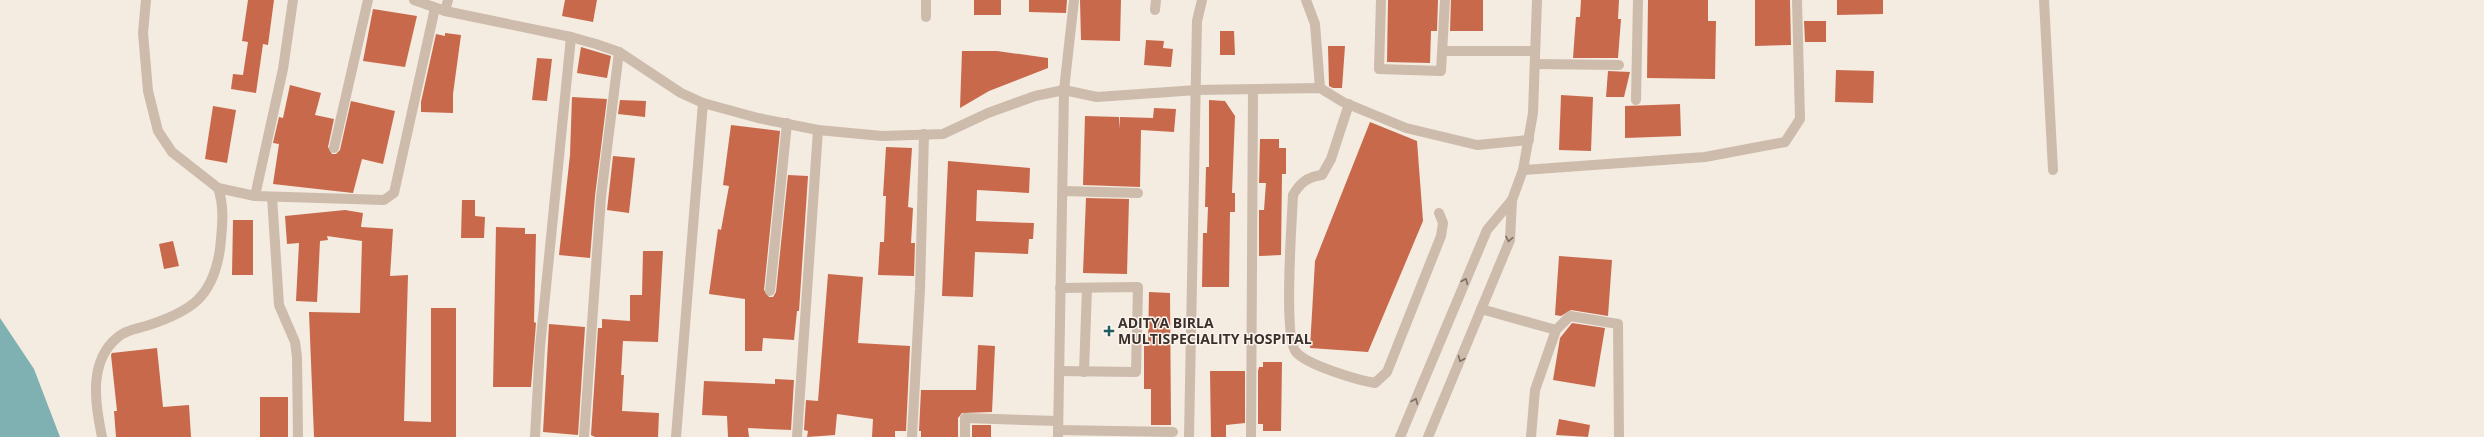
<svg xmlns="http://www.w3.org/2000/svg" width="2484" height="437" viewBox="0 0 2484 437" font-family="'Open Sans',sans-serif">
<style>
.water{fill:#7fb0b2}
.building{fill:#c8694b}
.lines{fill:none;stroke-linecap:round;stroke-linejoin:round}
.minor{stroke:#cdbbac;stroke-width:10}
.oneway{stroke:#7d6f65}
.poi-dot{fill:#1f5a5e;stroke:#fbf5ee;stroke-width:1.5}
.labels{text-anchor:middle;stroke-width:3;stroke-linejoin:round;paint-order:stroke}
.poi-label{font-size:14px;font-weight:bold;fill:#3b302b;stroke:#fbf5ee;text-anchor:start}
</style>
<rect width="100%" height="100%" fill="#f4ebe1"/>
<path class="water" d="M 0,318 L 34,369 L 60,437 L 0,437 Z"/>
<g class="building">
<path d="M 248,0 L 274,0 L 268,45 L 263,44 L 256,93 L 231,89 L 233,74 L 243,75 L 248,42 L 242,41 Z"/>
<path d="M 565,0 L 597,0 L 593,22 L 562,16 Z"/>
<rect x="974" y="0" width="27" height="15"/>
<path d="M 1029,0 L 1067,0 L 1066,13 L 1029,12 Z"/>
<path d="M 1080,0 L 1121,0 L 1120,41 L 1081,40 Z"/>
<path d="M 1388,0 L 1438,0 L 1437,31 L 1431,31 L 1430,63 L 1387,62 Z"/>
<path d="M 1451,0 L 1483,0 L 1483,31 L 1450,31 Z"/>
<path d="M 1581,0 L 1619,0 L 1618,19 L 1621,19 L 1618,58 L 1573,58 L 1576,17 L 1580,17 Z"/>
<path d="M 1648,0 L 1708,0 L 1708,21 L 1716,21 L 1715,79 L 1647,78 Z"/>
<path d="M 1755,0 L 1790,0 L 1791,45 L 1755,46 Z"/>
<path d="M 1837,0 L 1883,0 L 1883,14 L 1837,15 Z"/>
<path d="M 373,9 L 417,16 L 405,67 L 363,61 Z"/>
<path d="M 1804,21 L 1826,21 L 1826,42 L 1805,42 Z"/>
<path d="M 1220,31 L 1234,31 L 1235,55 L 1220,55 Z"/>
<path d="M 445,33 L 461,35 L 453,94 L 453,113 L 421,112 L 421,102 L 436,34 L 445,36 Z"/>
<path d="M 1146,40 L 1164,41 L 1163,48 L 1173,49 L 1171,67 L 1144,65 Z"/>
<path d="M 1328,46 L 1345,46 L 1342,88 L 1333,88 L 1329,86 Z"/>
<path d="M 581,47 L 611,56 L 607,78 L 577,73 Z"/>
<path d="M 962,51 L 997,51 L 1048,58 L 1048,68 L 989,91 L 960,108 Z"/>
<path d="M 537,58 L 552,59 L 547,101 L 532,100 Z"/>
<path d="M 1836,70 L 1874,71 L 1873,103 L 1835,102 Z"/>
<path d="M 1608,71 L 1630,72 L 1624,97 L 1606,97 Z"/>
<path d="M 290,85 L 321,93 L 315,115 L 334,119 L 328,147 L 332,154 L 336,154 L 340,150 L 351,101 L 395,111 L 383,164 L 362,159 L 353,193 L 273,184 L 279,144 L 273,143 L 279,117 L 283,118 Z"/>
<path d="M 1561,95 L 1593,97 L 1591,151 L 1559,150 Z"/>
<path d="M 572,97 L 607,99 L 595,196 L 590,258 L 559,255 L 570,155 Z"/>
<path d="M 620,100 L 646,101 L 645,117 L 618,114 Z"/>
<path d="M 1209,100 L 1225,101 L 1235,116 L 1232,193 L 1235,193 L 1235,212 L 1230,212 L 1229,287 L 1202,287 L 1203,233 L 1207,233 L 1208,207 L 1205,207 L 1206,167 L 1209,167 Z"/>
<path d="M 1680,104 L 1681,136 L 1625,138 L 1625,106 Z"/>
<path d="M 213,106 L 236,110 L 227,163 L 205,159 Z"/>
<path d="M 1154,108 L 1176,109 L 1174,132 L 1141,130 L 1140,187 L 1083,185 L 1085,116 L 1119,117 L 1120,129 L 1120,117 L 1153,118 Z"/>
<path d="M 1370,122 L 1417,141 L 1423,221 L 1368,352 L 1310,348 L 1315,261 Z"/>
<path d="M 731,125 L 780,131 L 764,290 L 769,297 L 773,297 L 776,292 L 788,175 L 808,176 L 799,311 L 797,311 L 794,340 L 763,338 L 762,351 L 745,351 L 745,299 L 709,294 L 718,229 L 721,230 L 729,186 L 723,185 Z"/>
<path d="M 1260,139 L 1279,139 L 1279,148 L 1286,148 L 1286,174 L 1282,174 L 1281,255 L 1259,256 L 1259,210 L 1264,210 L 1266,183 L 1259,183 Z"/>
<path d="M 886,147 L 912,148 L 908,207 L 913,208 L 911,243 L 915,243 L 914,276 L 878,275 L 880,242 L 884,242 L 886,196 L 883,196 Z"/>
<path d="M 613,156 L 635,158 L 629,213 L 607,210 Z"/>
<path d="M 948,161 L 1030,168 L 1029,193 L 977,190 L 976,221 L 1034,223 L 1033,239 L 1029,239 L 1028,254 L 975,252 L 973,297 L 942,296 Z"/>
<path d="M 1086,198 L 1129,199 L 1127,274 L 1083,273 Z"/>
<path d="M 462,200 L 475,200 L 475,216 L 485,217 L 484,238 L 461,238 Z"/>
<path d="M 345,210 L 363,213 L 361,227 L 393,229 L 390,276 L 408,275 L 404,421 L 431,422 L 431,308 L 456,308 L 456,437 L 314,437 L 309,312 L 360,313 L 362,241 L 327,236 L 328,240 L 320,241 L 317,302 L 296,301 L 299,243 L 287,244 L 285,216 Z"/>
<path d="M 233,220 L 253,220 L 253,275 L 232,275 Z"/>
<path d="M 496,227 L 525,228 L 525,234 L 536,234 L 534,322 L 536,323 L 531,387 L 493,387 Z"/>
<path d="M 173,241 L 179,266 L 164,269 L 159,244 Z"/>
<path d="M 643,251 L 663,251 L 658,342 L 623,341 L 621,375 L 624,375 L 622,411 L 659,413 L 658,437 L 595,437 L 591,435 L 598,328 L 602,328 L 602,319 L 630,321 L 630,295 L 642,295 Z"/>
<path d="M 1559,256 L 1612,260 L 1608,316 L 1571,310 L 1561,316 L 1555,315 Z"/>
<path d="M 828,274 L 863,277 L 858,343 L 910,346 L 906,431 L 895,431 L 895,437 L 872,437 L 873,419 L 837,414 L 835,435 L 807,437 L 808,431 L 804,430 L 806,400 L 818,401 Z"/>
<path d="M 1149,292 L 1170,293 L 1171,425 L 1151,425 L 1151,389 L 1144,389 L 1144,346 L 1148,346 Z"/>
<path d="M 1572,323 L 1605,328 L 1595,387 L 1553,380 L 1560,338 Z"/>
<path d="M 549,324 L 585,327 L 578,435 L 543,432 Z"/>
<path d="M 978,345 L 995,346 L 992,412 L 962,413 L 958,418 L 958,437 L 921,437 L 921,431 L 919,431 L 921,390 L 976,390 Z"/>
<path d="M 157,348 L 163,407 L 189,405 L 191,437 L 116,437 L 114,411 L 117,411 L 111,355 L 112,353 Z"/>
<path d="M 1263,362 L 1282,362 L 1281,431 L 1263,431 L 1263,424 L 1258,424 L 1258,371 L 1259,367 L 1263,367 Z"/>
<path d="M 1210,371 L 1245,371 L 1245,423 L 1226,425 L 1226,437 L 1211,437 Z"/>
<path d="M 775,379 L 794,380 L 791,430 L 748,428 L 749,437 L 728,437 L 727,416 L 702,415 L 704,381 L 775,384 Z"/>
<rect x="260" y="397" width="28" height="40"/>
<path d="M 1559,419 L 1590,425 L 1588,437 L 1556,435 Z"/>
<rect x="972" y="425" width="19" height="12"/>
</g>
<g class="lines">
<g class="minor">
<path d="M 146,0 L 143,33 L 148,91 L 158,131 L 172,152 L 218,188 L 255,196 L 384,200 L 394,193 L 435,8"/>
<path d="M 414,0 L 445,11 L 571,37 L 596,44 L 619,52 L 681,93 L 703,103 L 758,118 L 818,130 L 882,136 L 943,134 L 988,113 L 1035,96 L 1064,90 L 1097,97 L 1197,90 L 1320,88 L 1343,102 L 1406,128 L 1477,145 L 1529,140"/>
<path d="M 1306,0 L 1315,24 L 1320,88"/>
<path d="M 1381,0 L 1379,69 L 1441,71 L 1445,0"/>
<path d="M 2044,0 L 2053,170"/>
<path d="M 1155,10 L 1156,0"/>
<path d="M 445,11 L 448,0"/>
<path d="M 926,17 L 926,0"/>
<path d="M 1443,51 L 1535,51"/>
<path d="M 1535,64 L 1619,65"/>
<path d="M 1636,100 L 1638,0"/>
<path d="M 1349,104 L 1331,159 L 1322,175 C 1307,177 1300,183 1293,195 C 1292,220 1283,338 1296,352 C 1307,365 1357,380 1375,383 L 1387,372 L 1441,236 L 1443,223 L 1439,213"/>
<path d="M 334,148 L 368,0"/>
<path d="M 1523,170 L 1705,157 L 1785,142 L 1800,119 L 1797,0"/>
<path d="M 1063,191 L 1138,193"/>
<path d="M 255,196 L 283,69 L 293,0"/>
<path d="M 272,197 L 279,305 L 295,342 L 297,357 L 298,437"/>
<path d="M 770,291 L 787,123"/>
<path d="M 1481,309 L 1556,330"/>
<path d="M 1059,371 L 1136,372 L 1138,287 L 1060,288"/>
<path d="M 1084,372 L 1087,288"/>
<path d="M 1058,430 L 1173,432"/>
<path d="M 102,437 C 95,404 88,361 118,337 C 126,330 136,329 146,326 C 190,312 213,298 220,249 C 222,229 225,207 218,188"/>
<path d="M 535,437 L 540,347 L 571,37"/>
<path d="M 584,437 L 601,197 L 619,52"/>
<path d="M 676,437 L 703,103"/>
<path d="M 797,437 L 818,130"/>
<path d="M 912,437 L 920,289 L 924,134"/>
<path d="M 965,437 L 965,418 L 1058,421"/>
<path d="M 1058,437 L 1064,90 L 1074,0"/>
<path d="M 1189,437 L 1197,21 L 1202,0"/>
<path d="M 1251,437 L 1253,91"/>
<path d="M 1400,437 L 1487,230 L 1512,200 L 1523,170 L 1533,113 L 1537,0"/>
<path d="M 1428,437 L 1510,240 L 1512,200"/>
<path d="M 1531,437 L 1535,390 L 1556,330 L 1570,316 L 1618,324 L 1619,437"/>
</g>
</g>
<defs><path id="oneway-chevron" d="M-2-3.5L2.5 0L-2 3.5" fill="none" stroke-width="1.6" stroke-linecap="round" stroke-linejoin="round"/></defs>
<g class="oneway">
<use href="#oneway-chevron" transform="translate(1509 239) rotate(101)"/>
<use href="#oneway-chevron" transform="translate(1465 281) rotate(-67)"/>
<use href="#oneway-chevron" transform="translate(1461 359) rotate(113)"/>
<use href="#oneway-chevron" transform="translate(1415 401) rotate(-67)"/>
</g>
<path class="poi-dot" d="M1107 325h4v4h4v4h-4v4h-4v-4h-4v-4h4z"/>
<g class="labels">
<g class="poi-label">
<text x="1118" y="328">ADITYA BIRLA<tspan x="1118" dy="16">MULTISPECIALITY HOSPITAL</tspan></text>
</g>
</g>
</svg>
